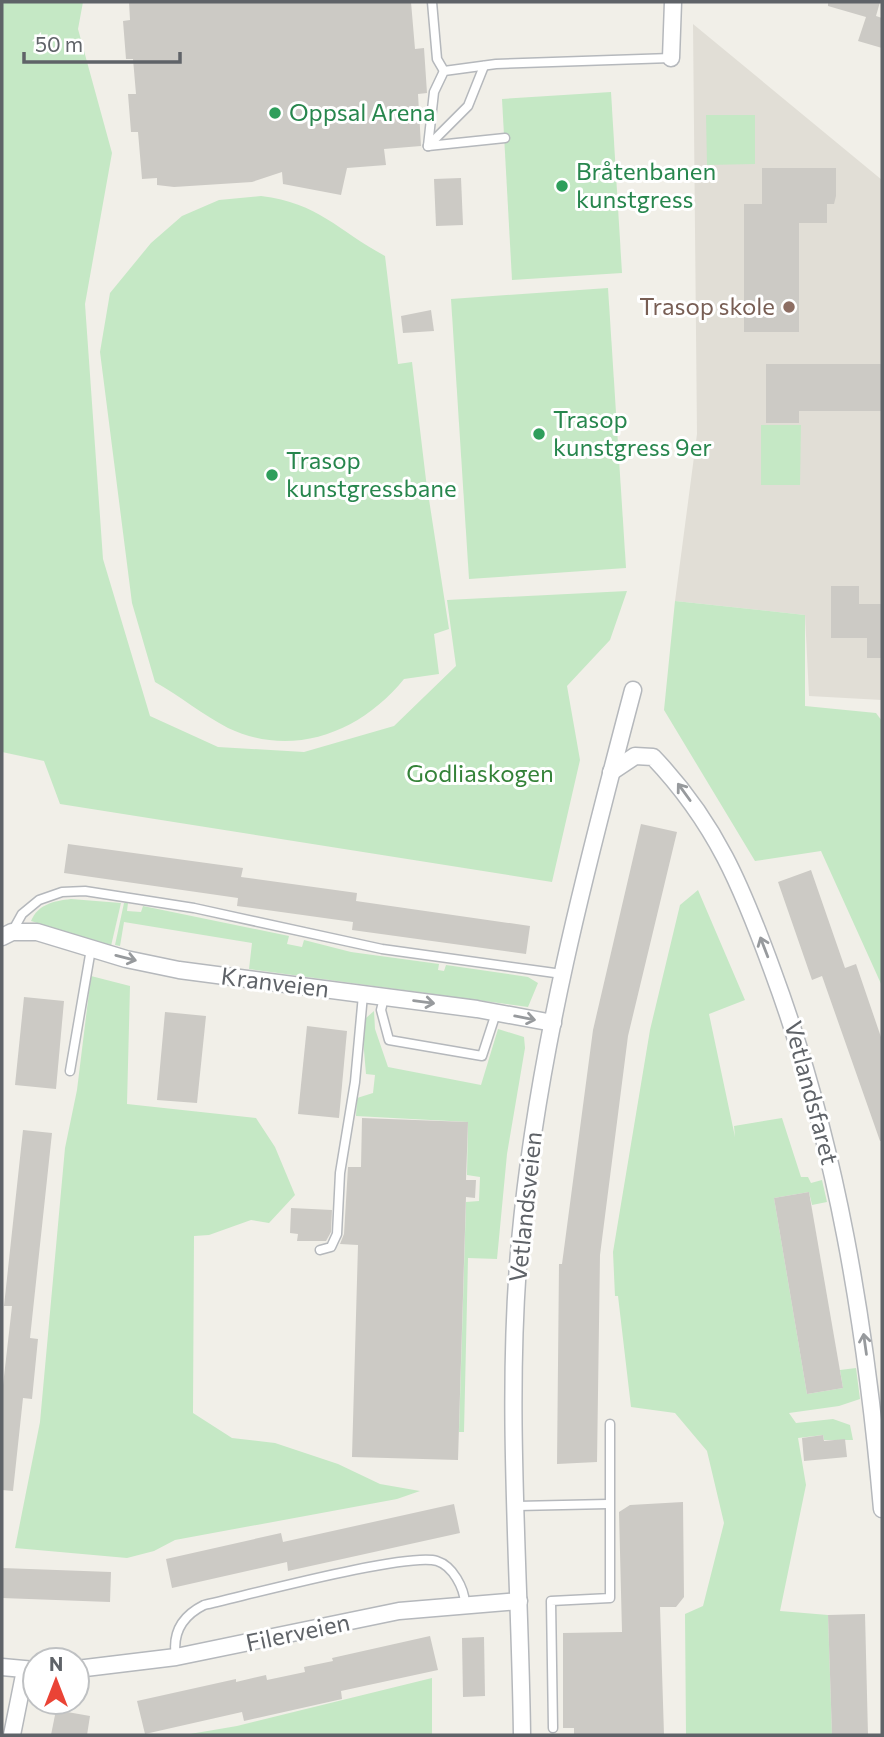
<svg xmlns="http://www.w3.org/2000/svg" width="884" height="1737" viewBox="0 0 884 1737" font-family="Commissioner,sans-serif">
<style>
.education{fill:#e1ded6}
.green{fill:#c5e8c5}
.building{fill:#cccac5}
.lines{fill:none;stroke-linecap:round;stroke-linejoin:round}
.lane-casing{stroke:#b5b8bc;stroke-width:11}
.street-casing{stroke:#b5b8bc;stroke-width:19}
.lane{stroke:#fff;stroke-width:8}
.street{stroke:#fff;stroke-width:16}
.oneway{stroke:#979a9d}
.leisure-dot{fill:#2e9e5b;stroke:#fff;stroke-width:2.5}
.education-dot{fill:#8d6e63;stroke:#fff;stroke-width:2.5}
.labels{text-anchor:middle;stroke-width:6;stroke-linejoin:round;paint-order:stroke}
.leisure-label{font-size:24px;fill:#27864d;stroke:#fff;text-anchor:start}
.education-label{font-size:24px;fill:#785e54;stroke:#fff;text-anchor:end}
.park-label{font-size:24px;fill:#348238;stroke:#fff}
.street-label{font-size:24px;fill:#5f6368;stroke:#fff}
</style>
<rect width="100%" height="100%" fill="#f1efe8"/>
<path class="education" d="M 693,24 L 882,180 L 882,700 L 809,696 L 805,615 L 675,601 L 697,434 Z"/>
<g class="green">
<path d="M 2,2 L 83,2 L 78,29 L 112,153 L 85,304 L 103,559 L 150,716 L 218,747 L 304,752 L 394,726 L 456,666 L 447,600 L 627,591 L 610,640 L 567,686 L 580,760 L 552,882 L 60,804 L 44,761 L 2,752 Z"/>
<path d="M 611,92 L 622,273 L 512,280 L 502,99 Z"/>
<path d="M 706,115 L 755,115 L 755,164 L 707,165 Z"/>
<path d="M 261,196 C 319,203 337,230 385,256 L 398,364 L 412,362 L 426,480 L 449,629 L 434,634 L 439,674 L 404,679 C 361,732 293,759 228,728 C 203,715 180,696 155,682 L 132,603 L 100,352 L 110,293 L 151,243 L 182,216 L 219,200 Z"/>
<path d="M 608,288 L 626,568 L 469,579 L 451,299 Z"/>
<path d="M 761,425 L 801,425 L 800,485 L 761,485 Z"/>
<path d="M 675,601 L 805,615 L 805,706 L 876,713 L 882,721 L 882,986 L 821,851 L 755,861 L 664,710 Z"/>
<path d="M 698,890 L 745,1000 L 709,1014 L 735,1137 L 734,1126 L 782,1118 L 801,1177 L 808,1177 L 811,1183 L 822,1180 L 827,1202 L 812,1205 L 809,1192 L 774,1198 L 807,1394 L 843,1388 L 840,1370 L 856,1368 L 860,1399 L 839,1406 L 789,1413 L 796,1423 L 833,1419 L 850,1425 L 853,1440 L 824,1440 L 823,1435 L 798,1438 L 806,1485 L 780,1611 L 828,1615 L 832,1735 L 686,1735 L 685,1614 L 703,1606 L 724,1523 L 707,1451 L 675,1413 L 631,1407 L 618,1296 L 615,1296 L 613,1252 L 650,1030 L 680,905 Z"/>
<path d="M 71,899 L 121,903 L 111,946 L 31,921 C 38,904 54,901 71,899 Z"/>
<path d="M 124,903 L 128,903 L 127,911 L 141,912 L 143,906 L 289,936 L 287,944 L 302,947 L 304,940 L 351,952 L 439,964 L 438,970 L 444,971 L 446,965 L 528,977 L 538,983 L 528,1007 L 249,969 L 252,943 L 124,922 L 120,946 L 115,945 Z"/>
<path d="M 91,976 L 130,986 L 127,1104 L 256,1118 L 275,1147 L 295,1195 L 269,1223 L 251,1220 L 209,1235 L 194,1236 L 193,1413 L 232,1438 L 275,1443 L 338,1464 L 380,1484 L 420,1491 L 397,1499 L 175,1540 L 154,1551 L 127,1558 L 15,1548 L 40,1422 L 65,1148 L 77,1090 Z"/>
<path d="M 374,1011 L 375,1029 L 388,1067 L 481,1085 L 498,1029 L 524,1037 L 525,1048 L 507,1154 L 497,1259 L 468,1258 L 464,1432 L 459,1432 L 466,1202 L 479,1201 L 480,1177 L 467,1175 L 468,1122 L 356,1116 L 357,1098 L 373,1093 L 375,1075 L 366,1074 L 363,1039 L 366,1018 Z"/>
<path d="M 432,1678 L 432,1735 L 184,1735 L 237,1726 Z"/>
</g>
<g class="building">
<path d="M 129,2 L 411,2 L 415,49 L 424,48 L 427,93 L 418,94 L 421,146 L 384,149 L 386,165 L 347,168 L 341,195 L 283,184 L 282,172 L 252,182 L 174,187 L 157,185 L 157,178 L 142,179 L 138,132 L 131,132 L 128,94 L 136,94 L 133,59 L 126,59 L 123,21 L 130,20 Z"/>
<path d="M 828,2 L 880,2 L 876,16 L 882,18 L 882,48 L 858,41 L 866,17 L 828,6 Z"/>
<path d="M 762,168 L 836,168 L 836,196 L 834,204 L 827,204 L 827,223 L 799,223 L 799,332 L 744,332 L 744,204 L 762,204 Z"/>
<path d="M 461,178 L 463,225 L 436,226 L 434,179 Z"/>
<path d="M 431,310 L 434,331 L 403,333 L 401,316 Z"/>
<path d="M 766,364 L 882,364 L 882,411 L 799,411 L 799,423 L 766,423 Z"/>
<path d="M 831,586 L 859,586 L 859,604 L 882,604 L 882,658 L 867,658 L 867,638 L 831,638 Z"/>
<path d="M 641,824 L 677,832 L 628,1036 L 600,1255 L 597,1462 L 557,1464 L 559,1264 L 562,1264 L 593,1030 Z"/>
<path d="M 68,844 L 243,868 L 241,877 L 357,893 L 356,901 L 530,926 L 526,954 L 352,930 L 353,922 L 237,906 L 238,898 L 64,873 Z"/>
<path d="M 811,870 L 845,968 L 856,964 L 882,1040 L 882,1141 L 880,1141 L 822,976 L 812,980 L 778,882 Z"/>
<path d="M 24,997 L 64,1001 L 56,1089 L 15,1085 Z"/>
<path d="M 165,1012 L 206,1016 L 197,1103 L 157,1100 Z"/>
<path d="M 307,1026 L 347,1031 L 339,1118 L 298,1114 Z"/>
<path d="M 362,1118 L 468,1122 L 466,1180 L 476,1180 L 475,1198 L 466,1197 L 458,1460 L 352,1457 L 358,1245 L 340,1244 L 344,1234 L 348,1167 L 361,1167 Z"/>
<path d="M 23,1130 L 52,1133 L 30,1338 L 38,1339 L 32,1399 L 23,1398 L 13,1491 L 2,1490 L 2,1394 L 12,1306 L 4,1306 Z"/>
<path d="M 809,1192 L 843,1388 L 807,1394 L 774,1198 Z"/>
<path d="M 291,1208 L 332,1210 L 331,1232 L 326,1241 L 297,1241 L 298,1234 L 290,1233 Z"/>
<path d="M 823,1435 L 824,1441 L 845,1439 L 847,1457 L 804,1461 L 802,1438 Z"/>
<path d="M 683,1502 L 684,1597 L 676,1607 L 660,1607 L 664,1735 L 574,1735 L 574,1728 L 563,1728 L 563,1633 L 622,1632 L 619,1512 L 630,1505 Z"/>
<path d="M 454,1504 L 460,1533 L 288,1571 L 287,1562 L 172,1588 L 166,1559 L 281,1533 L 283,1542 Z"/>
<path d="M 2,1568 L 111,1572 L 110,1602 L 2,1598 Z"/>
<path d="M 865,1614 L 868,1735 L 832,1735 L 828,1615 Z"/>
<path d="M 430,1636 L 438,1670 L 341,1691 L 342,1699 L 244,1721 L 242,1712 L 145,1734 L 137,1701 L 236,1679 L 236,1682 L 266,1675 L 267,1680 L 305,1672 L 304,1667 L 333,1661 L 332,1658 Z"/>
<path d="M 484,1637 L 485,1696 L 463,1697 L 462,1638 Z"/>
<path d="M 56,1710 L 90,1716 L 87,1735 L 51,1735 Z"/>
</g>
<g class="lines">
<g class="lane-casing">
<g id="lane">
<path d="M 432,2 L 437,59 L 444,71"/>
<path d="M 428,146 L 434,92 L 444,71 L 496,64 L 671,58"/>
<path d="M 428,146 L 468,106 L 484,66"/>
<path d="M 428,146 L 505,138"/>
<path d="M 12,932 L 22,914 L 39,900 L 62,892 L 85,891 L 194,908 L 382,949 L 562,974"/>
<path d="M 384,998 L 381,1010 L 389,1040 L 482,1056 L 496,1013"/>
<path d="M 70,1071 L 91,949"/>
<path d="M 320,1250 L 331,1247 L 337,1234 L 340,1173 L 355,1082 L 363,995"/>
<path d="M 517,1506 L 608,1504"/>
<path d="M 176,1657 C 172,1633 182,1616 204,1605 C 245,1596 407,1552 437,1561 C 453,1566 464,1588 465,1603"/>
<path d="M 553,1728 L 551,1601 L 610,1598 L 610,1424"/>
</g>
</g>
<g class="street-casing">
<g id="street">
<path d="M 671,58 L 673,2"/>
<path d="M 611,772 L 635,756 L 653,757 C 716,823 742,887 773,972 C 837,1145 866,1326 882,1509"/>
<path d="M 2,937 L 12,932 L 37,932 L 126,959 L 179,970 L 477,1009 L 553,1023"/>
<path d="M 2,1667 L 35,1670"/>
<path d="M 77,1669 L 176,1657 L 399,1611 L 519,1601"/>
<path d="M 12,1735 L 25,1670"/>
<path d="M 522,1735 C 520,1572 505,1404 520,1241 C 537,1054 585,871 633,690"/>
</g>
</g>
<use href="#lane" class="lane"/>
<use href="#street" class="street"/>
</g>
<defs><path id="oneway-shaft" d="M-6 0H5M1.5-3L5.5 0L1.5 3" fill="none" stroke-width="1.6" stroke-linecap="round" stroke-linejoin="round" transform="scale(1.75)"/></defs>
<g class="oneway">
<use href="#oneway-shaft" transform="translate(684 792) rotate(-126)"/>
<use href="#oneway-shaft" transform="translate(764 947) rotate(-111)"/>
<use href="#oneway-shaft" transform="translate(126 958) rotate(14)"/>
<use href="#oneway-shaft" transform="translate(424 1002) rotate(7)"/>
<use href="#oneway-shaft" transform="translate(525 1018) rotate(11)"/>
<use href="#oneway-shaft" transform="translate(865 1344) rotate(-98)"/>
</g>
<g class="leisure-dot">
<circle cx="275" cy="113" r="7"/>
<circle cx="562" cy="186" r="7"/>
<circle cx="539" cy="434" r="7"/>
<circle cx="272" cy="475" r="7"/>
</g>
<circle class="education-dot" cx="789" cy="307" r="7"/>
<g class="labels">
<g class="leisure-label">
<text x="289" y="121">Oppsal Arena</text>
<text x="576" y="180">Bråtenbanen<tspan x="576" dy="28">kunstgress</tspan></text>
<text x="553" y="428">Trasop<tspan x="553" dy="28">kunstgress 9er</tspan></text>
<text x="286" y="469">Trasop<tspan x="286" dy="28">kunstgressbane</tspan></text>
</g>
<g class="education-label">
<text x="775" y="315">Trasop skole</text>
</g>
<g class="park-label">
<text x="480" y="782">Godliaskogen</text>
</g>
<g class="street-label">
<text transform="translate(275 983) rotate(7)" y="8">Kranveien</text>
<text transform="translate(811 1093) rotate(75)" y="8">Vetlandsfaret</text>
<text transform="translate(526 1207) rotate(-84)" y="8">Vetlandsveien</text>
<text transform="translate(298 1633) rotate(-12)" y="8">Filerveien</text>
</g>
</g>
<rect width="884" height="1737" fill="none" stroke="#5f6368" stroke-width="7"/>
<g transform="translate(56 1681)"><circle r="33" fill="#ffffff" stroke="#bfc1c3" stroke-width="2"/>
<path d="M0-5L12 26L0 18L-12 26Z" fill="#ea4335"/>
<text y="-10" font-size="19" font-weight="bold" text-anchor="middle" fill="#5f6368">N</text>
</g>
<path d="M24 52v10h156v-10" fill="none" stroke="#5f6368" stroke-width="3.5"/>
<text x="35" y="52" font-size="21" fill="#5f6368" stroke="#ffffff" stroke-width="5" paint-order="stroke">50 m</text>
</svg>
